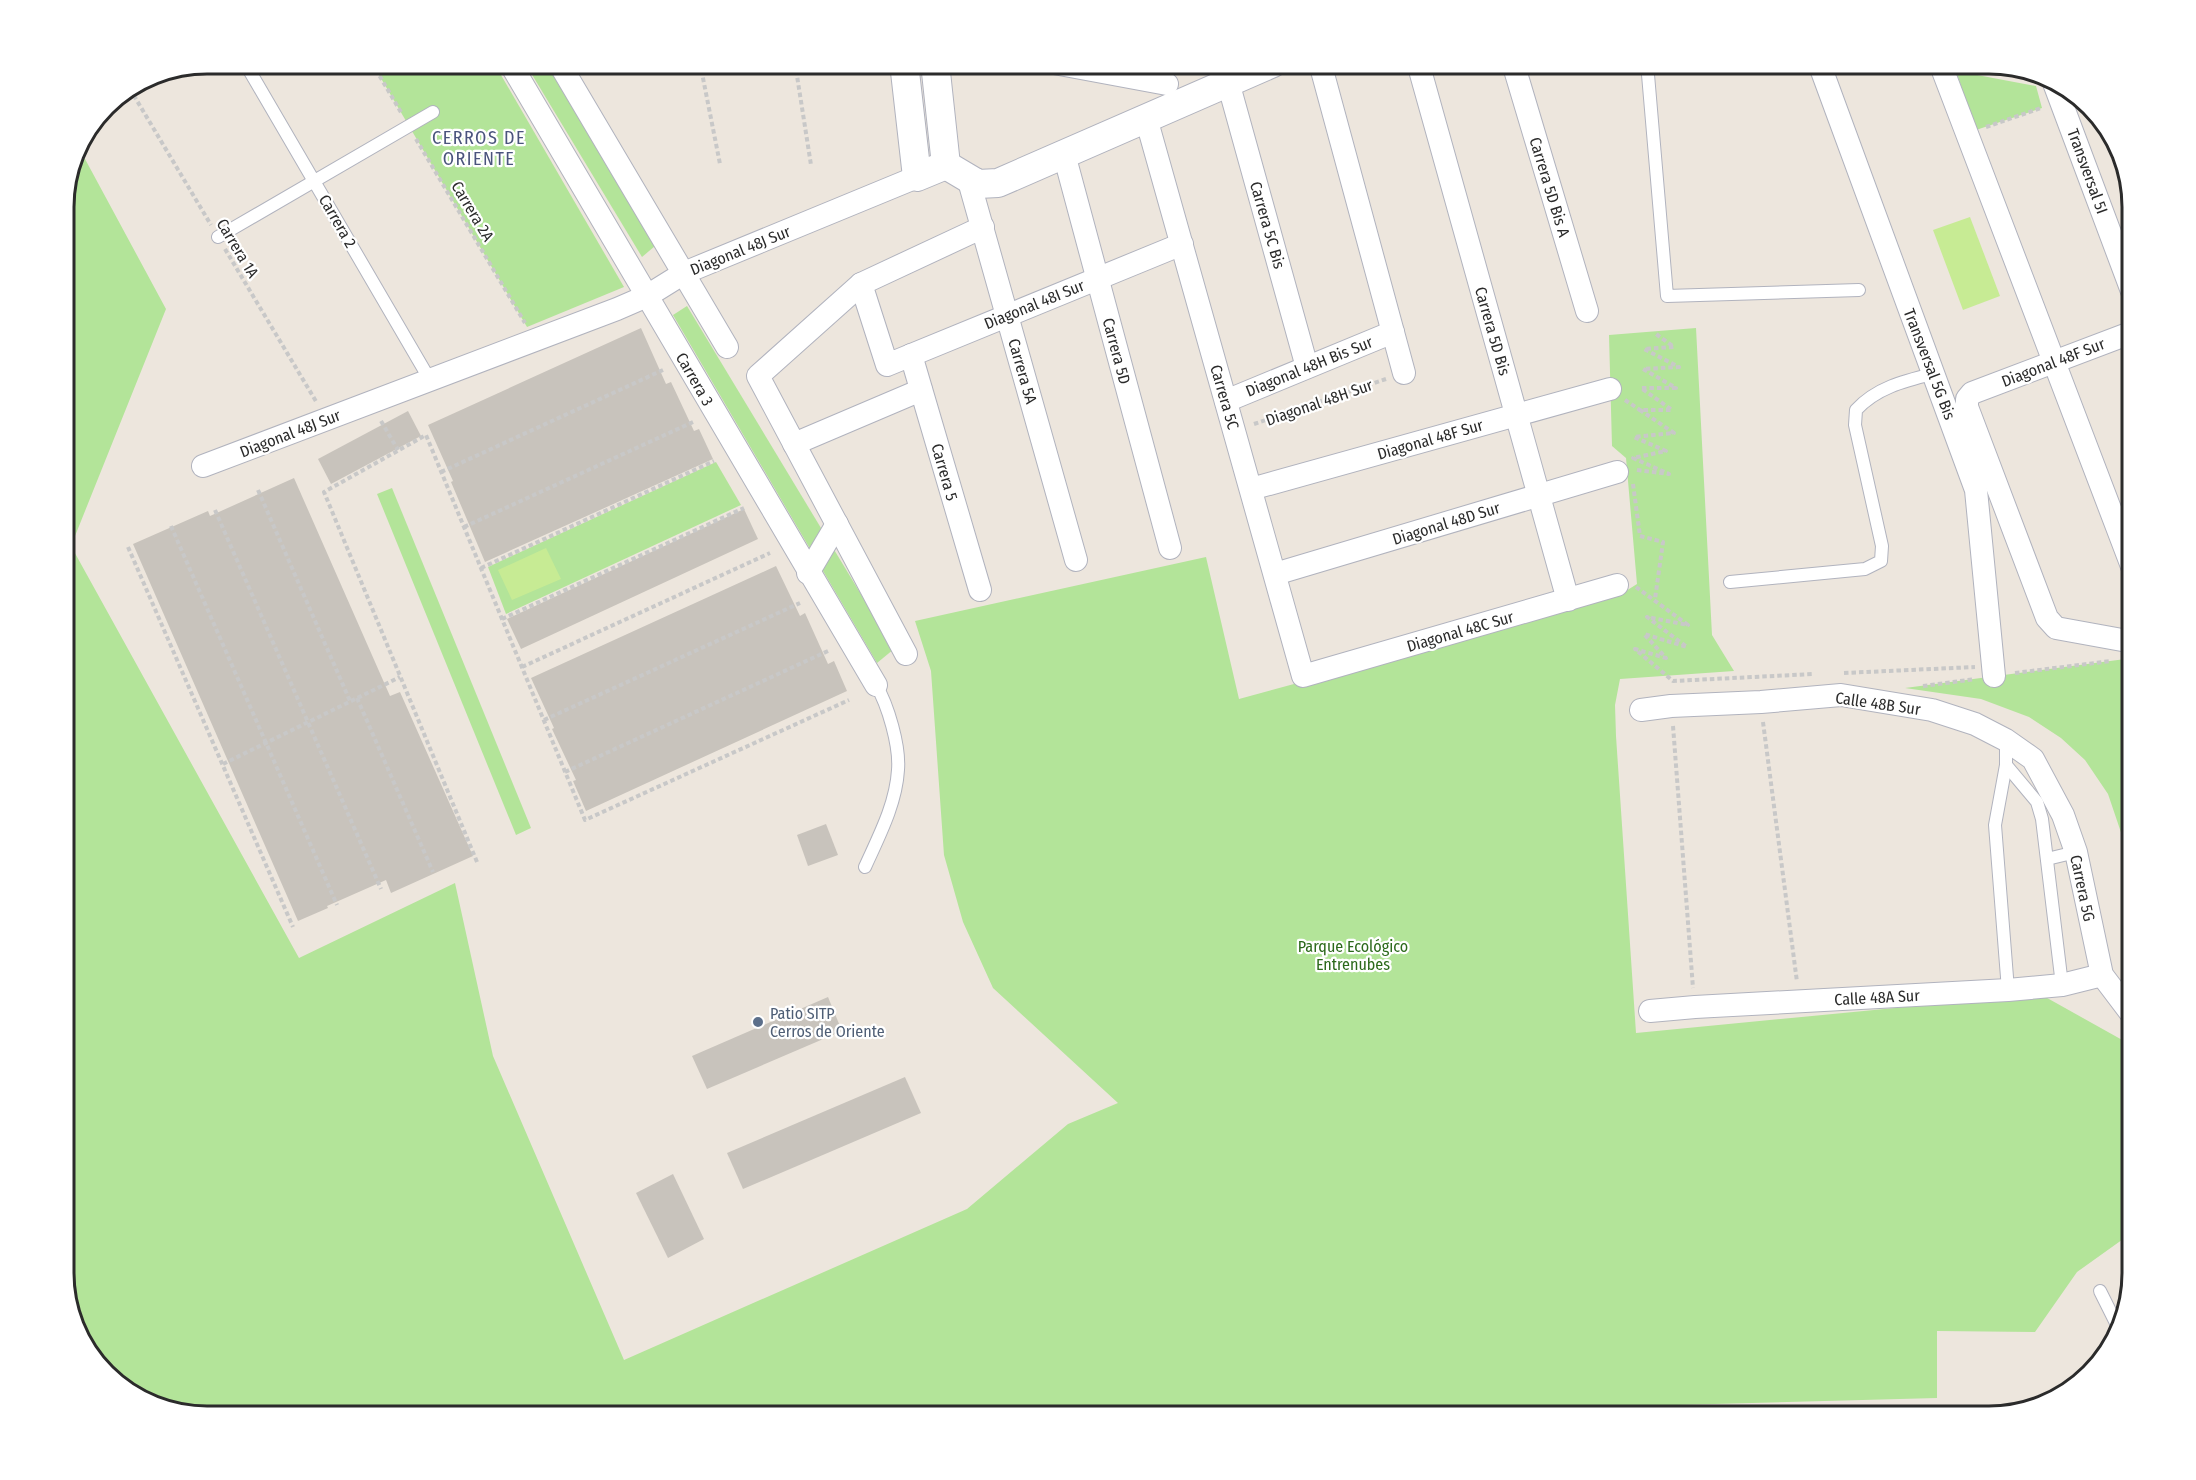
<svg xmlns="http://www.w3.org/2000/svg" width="2196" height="1480" viewBox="0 0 2196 1480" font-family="'Fira Sans Condensed',sans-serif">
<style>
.education{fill:#eee3cc}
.green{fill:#b3e499}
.pitch{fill:#c7eb94}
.building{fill:#c8c3bc}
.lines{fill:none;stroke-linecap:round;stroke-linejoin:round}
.service-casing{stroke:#b1b3be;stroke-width:14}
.minor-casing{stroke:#b1b3be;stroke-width:24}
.tertiary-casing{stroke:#b1b3be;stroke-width:30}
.path{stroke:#c8c8c8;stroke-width:4;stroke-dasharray:4.5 3;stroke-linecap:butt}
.service{stroke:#fff;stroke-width:12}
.minor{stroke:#fff;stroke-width:22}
.tertiary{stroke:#fff;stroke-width:28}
.service-dot{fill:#5c6f8a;stroke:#fff;stroke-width:2}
.labels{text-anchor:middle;stroke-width:4.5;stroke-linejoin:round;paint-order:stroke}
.street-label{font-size:16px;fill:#2b2b2b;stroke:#fff}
.park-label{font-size:16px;fill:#2b691a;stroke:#fff}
.service-label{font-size:16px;fill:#4e5e75;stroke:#fff;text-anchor:start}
.neighbourhood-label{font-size:18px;letter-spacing:1.5px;fill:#4a547c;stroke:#fff}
.rim{fill:none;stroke:#2b2b2b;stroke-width:3}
</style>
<rect width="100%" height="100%" fill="#ede6dd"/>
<path class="education" d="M 1954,63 L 1982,63 L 1980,76 L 1956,71 Z"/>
<g class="green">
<path d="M 372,63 L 494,63 L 624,287 L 527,327 Z"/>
<path d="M 525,63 L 547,63 L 655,246 L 642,257 Z"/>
<path d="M 1956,71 L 2036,86 L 2042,108 L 1976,130 Z"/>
<path d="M 78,146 L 166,309 L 71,546 L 299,958 L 455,883 L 493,1056 L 624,1360 L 967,1209 L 1068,1124 L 1118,1103 L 993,988 L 963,922 L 944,855 L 931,671 L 915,621 L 1206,557 L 1239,699 L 1618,596 L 1637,584 L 1626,458 L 1612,446 L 1609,335 L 1696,328 L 1712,635 L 1734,671 L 1620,679 L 1615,705 L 1616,736 L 1636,1033 L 2040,994 L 2133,1046 L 2133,1232 L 2077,1272 L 2035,1332 L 1937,1331 L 1937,1398 L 1677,1405 L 1677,1417 L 207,1417 L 127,1393 L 82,1345 L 63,1282 L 63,198 L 74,151 Z"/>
<path d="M 687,306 L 894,649 L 877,663 L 673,315 Z"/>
<path d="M 716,462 L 741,505 L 506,614 L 488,567 Z"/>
<path d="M 392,488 L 531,828 L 516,835 L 377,494 Z"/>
<path d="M 2133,658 L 2133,905 L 2130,859 L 2108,794 L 2085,760 L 2061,738 L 2029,717 L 1981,699 L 1905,688 Z"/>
</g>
<g class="pitch">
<path d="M 1970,217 L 2000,296 L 1963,310 L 1933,230 Z"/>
<path d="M 546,548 L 561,579 L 512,600 L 498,570 Z"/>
</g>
<g class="building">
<path d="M 641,328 L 666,384 L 671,382 L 694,431 L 699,429 L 713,459 L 485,562 L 451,482 L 453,481 L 428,425 Z"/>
<path d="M 408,411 L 421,436 L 331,484 L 318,459 Z"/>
<path d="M 294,478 L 390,696 L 400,692 L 473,856 L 391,893 L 386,880 L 327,906 L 328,908 L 298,921 L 133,544 L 208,511 L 210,516 Z"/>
<path d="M 744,509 L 758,539 L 521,649 L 507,619 Z"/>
<path d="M 776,566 L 800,616 L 805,613 L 828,664 L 834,661 L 847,691 L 586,811 L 573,781 L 576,780 L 552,729 L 554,728 L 531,678 Z"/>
<path d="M 826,824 L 838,855 L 808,866 L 797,835 Z"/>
<path d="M 828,997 L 842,1031 L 707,1089 L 692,1056 Z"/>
<path d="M 905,1077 L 921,1113 L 743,1189 L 727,1153 Z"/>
<path d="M 673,1174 L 704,1239 L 668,1258 L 636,1193 Z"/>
</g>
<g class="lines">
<g class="service-casing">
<g id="service">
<path d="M 245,63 L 430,380"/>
<path d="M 1647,63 L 1667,296 L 1859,290"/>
<path d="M 218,237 L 433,112"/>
<path d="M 1730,582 L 1865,569 L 1881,561 L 1882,546 L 1855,425 L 1856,410 C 1876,388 1904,381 1932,374"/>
<path d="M 2006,740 L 2006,765 L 1995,825 L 2008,990"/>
<path d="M 2006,765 L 2037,802 L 2042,819 L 2062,985"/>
<path d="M 2047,859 L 2076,852"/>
<path d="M 865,867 C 879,836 896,804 898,770 C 900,746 888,705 876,685"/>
<path d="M 2100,1291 L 2117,1325"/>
</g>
</g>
<g class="minor-casing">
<g id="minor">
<path d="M 510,63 L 876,685"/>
<path d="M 559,63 L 727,347"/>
<path d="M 1054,63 L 1167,84"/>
<path d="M 1320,63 L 1404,373"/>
<path d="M 1418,63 L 1568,600"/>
<path d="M 1513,63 L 1587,311"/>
<path d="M 1819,63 L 1976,490 L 1994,676"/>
<path d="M 1940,63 L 2133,569"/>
<path d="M 1228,82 L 1307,367"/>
<path d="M 2054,83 L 2133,294"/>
<path d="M 1146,118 L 1303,676 L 1617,585"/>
<path d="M 1064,154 L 1170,548"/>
<path d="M 969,181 L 1076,560"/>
<path d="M 861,284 L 887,365 L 1182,244"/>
<path d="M 2133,332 L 1972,393 L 1967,399 L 1967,407 L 2047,618 L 2056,628 L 2133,642"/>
<path d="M 911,355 L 980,590"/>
<path d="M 1226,401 L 1393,332"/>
<path d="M 794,444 L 921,390"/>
<path d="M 203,466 L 617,309 L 647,296 L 684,273 L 917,177"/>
<path d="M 1251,489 L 1610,389"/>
<path d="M 808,573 L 837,524"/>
<path d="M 1275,574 L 1617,472"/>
<path d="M 906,654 L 758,376 L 861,284 L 983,227"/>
<path d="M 1641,710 L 1671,706 L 1761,702 L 1841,695 L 1932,710 L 1975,724 L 2006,740 L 2033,759 L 2063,815 L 2076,852 L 2102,975 L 2133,1016"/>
<path d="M 1650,1011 L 1695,1007 L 2008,990 L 2062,985 L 2102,975"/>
</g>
</g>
<g class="tertiary-casing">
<g id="tertiary">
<path d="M 904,63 L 917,177 L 946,165"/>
<path d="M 935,63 L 946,165"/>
<path d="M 946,165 L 978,184 L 998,183 L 1273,63"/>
</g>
</g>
<g class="path">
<path d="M 372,63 L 402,114"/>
<path d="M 700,63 L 720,164"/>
<path d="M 795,63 L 811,165"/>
<path d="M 130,89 L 211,225"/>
<path d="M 1986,127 L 2041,108"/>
<path d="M 416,139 L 525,323"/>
<path d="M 225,249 L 317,403"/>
<path d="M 1625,400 L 1640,410"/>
<path d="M 381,421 L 398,450"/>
<path d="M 1254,424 L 1386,379"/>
<path d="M 1637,470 L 1669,474 L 1633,458 L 1666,451 L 1634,437 L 1674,433 L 1640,410 L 1672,410 L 1641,388 L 1676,388 L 1643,369 L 1679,367 L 1644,349 L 1674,347 L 1656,334"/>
<path d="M 441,472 L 663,370"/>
<path d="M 1633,484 L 1640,536 L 1663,542 L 1655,599"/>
<path d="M 258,490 L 350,701"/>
<path d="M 215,510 L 381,889"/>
<path d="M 171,526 L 337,905"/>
<path d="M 464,527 L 693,422"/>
<path d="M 128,547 L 293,927"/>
<path d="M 481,568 L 714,461"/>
<path d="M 1636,587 L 1688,625 L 1647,617 L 1687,647 L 1644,634 L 1666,658 L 1635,649 L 1673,681 L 1813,674"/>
<path d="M 502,619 L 744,508"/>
<path d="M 522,667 L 770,553"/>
<path d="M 1844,673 L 1975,667"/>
<path d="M 2015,673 L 2111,661"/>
<path d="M 1923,686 L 1975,679"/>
<path d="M 357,698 L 433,872"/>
<path d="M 544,720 L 800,603"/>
<path d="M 1763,722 L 1797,982"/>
<path d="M 1673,726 L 1693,988"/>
<path d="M 223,764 L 400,677"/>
<path d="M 565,772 L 828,651"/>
<path d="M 477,862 L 324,492 L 426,435 L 585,820 L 849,700"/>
</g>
<use href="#service" class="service"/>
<use href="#minor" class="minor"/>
<use href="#tertiary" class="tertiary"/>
</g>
<circle class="service-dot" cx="758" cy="1022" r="6"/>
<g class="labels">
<g class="street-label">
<text transform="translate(2088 171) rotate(70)" y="6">Transversal 5I</text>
<text transform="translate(1550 187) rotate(73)" y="6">Carrera 5D Bis A</text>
<text transform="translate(473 211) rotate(59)" y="6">Carrera 2A</text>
<text transform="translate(338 221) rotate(60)" y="6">Carrera 2</text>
<text transform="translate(1268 225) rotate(74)" y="6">Carrera 5C Bis</text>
<text transform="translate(238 248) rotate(59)" y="6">Carrera 1A</text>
<text transform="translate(740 250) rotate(-22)" y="6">Diagonal 48J Sur</text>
<text transform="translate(1034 304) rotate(-22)" y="6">Diagonal 48I Sur</text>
<text transform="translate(1493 331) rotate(74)" y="6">Carrera 5D Bis</text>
<text transform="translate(1117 351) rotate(75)" y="6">Carrera 5D</text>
<text transform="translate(2053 362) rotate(-21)" y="6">Diagonal 48F Sur</text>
<text transform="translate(1930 364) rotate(69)" y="6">Transversal 5G Bis</text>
<text transform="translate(1309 366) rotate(-22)" y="6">Diagonal 48H Bis Sur</text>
<text transform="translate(1023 371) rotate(74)" y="6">Carrera 5A</text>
<text transform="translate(695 379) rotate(60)" y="6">Carrera 3</text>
<text transform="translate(1225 397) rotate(74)" y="6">Carrera 5C</text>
<text transform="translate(1319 402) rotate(-19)" y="6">Diagonal 48H Sur</text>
<text transform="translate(290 433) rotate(-21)" y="6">Diagonal 48J Sur</text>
<text transform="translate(1430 439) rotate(-16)" y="6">Diagonal 48F Sur</text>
<text transform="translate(945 472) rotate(74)" y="6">Carrera 5</text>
<text transform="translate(1446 523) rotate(-17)" y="6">Diagonal 48D Sur</text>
<text transform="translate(1460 631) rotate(-16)" y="6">Diagonal 48C Sur</text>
<text transform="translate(1878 703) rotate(8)" y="6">Calle 48B Sur</text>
<text transform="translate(2083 888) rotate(78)" y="6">Carrera 5G</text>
<text transform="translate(1877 997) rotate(-3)" y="6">Calle 48A Sur</text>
</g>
<g class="park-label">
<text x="1353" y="952">Parque Ecológico<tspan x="1353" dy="18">Entrenubes</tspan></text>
</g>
<g class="service-label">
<text x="770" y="1019">Patio SITP<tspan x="770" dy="18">Cerros de Oriente</tspan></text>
</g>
<g class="neighbourhood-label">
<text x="479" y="144">CERROS DE<tspan x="479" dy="21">ORIENTE</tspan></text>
</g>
</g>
<path d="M0 0H2196V1480H0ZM207 74H1989A133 133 0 0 1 2122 207V1273A133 133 0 0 1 1989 1406H207A133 133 0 0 1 74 1273V207A133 133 0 0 1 207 74Z" fill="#fff" fill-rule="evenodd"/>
<path class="rim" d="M207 74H1989A133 133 0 0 1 2122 207V1273A133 133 0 0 1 1989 1406H207A133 133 0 0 1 74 1273V207A133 133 0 0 1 207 74Z"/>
</svg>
